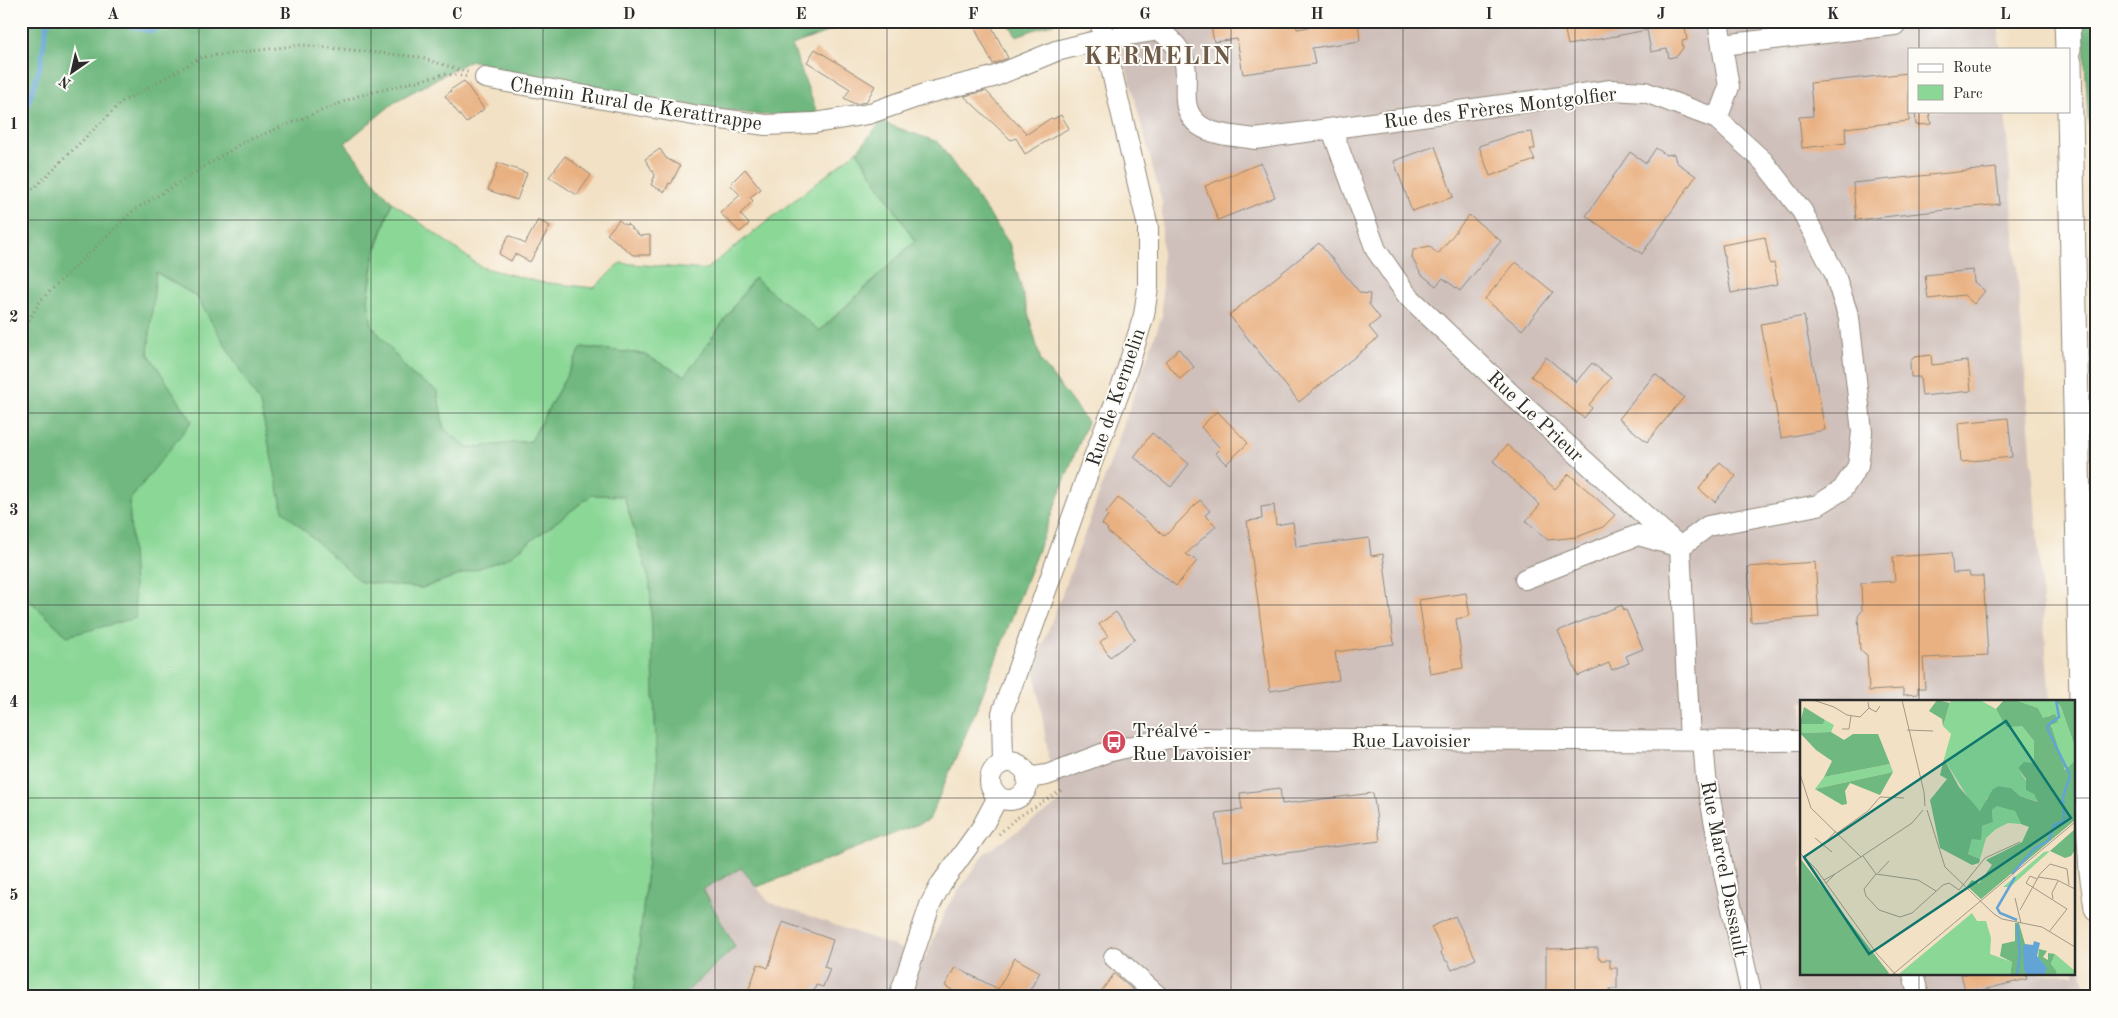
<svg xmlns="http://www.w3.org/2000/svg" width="2118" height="1018" viewBox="0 0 2118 1018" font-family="'Old Standard TT',serif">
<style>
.industrial{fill:#cfc0bb}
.green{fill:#8ad796;stroke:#5a8160}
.forest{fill:#6fb87f;stroke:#4d7255}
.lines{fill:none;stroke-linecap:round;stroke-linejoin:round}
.stream{stroke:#62a4d6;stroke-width:5}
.building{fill:#e9b182}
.minor-casing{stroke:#8e8678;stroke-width:22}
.major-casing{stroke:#8e8678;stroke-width:27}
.path{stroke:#8e8678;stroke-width:3;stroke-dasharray:1 4;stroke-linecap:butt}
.minor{stroke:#fff;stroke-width:20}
.major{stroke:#fff;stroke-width:25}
.grid{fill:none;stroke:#2b2b2b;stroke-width:1;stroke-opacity:0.55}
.labels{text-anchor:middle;stroke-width:4;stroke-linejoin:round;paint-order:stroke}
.street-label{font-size:20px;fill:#2b2b2b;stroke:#fdfcf7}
.poi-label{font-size:20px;fill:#2b2b2b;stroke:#fdfcf7;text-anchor:start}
.district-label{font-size:25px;font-weight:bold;letter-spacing:1px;fill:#6e5a49;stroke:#fdfcf7}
.inset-river{fill:none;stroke:#62a4d6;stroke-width:2.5}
.inset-road{fill:none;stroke:#a29887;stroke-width:1}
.view{fill:#0f766e;fill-opacity:0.15;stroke:#0f766e;stroke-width:2.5}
.inset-edge{fill:none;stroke:#2b2b2b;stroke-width:2.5}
.neatline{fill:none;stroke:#2b2b2b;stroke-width:2}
.grid-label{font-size:16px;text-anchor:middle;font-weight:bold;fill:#2b2b2b}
</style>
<rect width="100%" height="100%" fill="#fdfcf7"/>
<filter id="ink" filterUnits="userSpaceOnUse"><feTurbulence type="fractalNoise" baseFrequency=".02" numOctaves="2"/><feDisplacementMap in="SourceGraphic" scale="10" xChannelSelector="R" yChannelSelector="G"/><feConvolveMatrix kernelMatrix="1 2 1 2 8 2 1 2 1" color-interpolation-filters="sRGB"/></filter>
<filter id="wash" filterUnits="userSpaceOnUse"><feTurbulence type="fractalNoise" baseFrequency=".0096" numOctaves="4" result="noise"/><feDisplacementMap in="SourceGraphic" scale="20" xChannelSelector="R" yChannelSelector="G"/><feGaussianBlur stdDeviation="1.12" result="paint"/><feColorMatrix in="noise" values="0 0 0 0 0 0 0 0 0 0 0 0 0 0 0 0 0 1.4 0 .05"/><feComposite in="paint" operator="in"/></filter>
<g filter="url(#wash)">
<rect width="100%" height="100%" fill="#f2e1c4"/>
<path class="industrial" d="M 1116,21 L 1998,21 L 2000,49 L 1909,49 L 1909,111 L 2005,111 L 2050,702 L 1802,702 L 1802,974 L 2074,974 L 2074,929 L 2087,997 L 681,997 L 735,947 L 703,889 L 741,868 L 769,902 L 926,957 L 947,907 L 985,853 L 1062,801 L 1049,759 L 1034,667 L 1082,542 L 1162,316 L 1162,202 L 1114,22 Z"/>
<g class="green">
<path d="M 857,151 L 915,241 L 819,331 L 754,278 L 685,376 L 643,354 L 582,347 L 531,441 L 469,448 L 444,429 L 437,391 L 411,374 L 372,326 L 368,300 L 375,254 L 392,202 L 481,267 L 539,282 L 594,288 L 620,263 L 705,270 Z"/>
<path d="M 155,272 L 197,297 L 260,404 L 284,511 L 361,582 L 422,588 L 508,558 L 592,495 L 624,496 L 650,582 L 657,772 L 634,997 L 21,997 L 21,592 L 67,636 L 135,617 L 129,501 L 191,421 L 148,353 Z"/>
</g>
<g class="forest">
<path d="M 21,21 L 856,21 L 792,45 L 817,113 L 760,115 L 630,96 L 492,68 L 471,60 L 396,101 L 345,143 L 377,185 L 392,202 L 374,254 L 368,300 L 372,326 L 411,374 L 437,391 L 444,429 L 469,448 L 531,441 L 582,347 L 643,354 L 685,376 L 754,278 L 820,331 L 915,241 L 857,151 L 881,122 L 938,142 L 1009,243 L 1041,361 L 1087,422 L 979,703 L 929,820 L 757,887 L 741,868 L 703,889 L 735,947 L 681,997 L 634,997 L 657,772 L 650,582 L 624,496 L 592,495 L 508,558 L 422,588 L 361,582 L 283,511 L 260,404 L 197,297 L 156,272 L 148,353 L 192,421 L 129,501 L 136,618 L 67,636 L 21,592 Z"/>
<path d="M 1008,21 L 1060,21 L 1016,36 Z"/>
<path d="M 2083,21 L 2097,21 L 2097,289 Z"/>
</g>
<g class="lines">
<g class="stream">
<path d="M 108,21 L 151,31 L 173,21"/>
<path d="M 21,117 L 25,114 L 41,63 L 47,23 L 50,21"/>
</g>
</g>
<g id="blocks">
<g class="building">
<path d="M 971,21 L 989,21 L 1008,58 L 993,64 Z"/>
<path d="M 1210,21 L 1296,21 L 1297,29 L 1321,25 L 1321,21 L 1358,21 L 1360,41 L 1312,48 L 1315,64 L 1243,74 L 1237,39 L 1214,42 Z"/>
<path d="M 1563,21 L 1684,21 L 1687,40 L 1682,41 L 1683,48 L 1677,56 L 1669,58 L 1667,49 L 1651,52 L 1647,30 L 1568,45 Z"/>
<path d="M 815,49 L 875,86 L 866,102 L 855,104 L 844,98 L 850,89 L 807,62 Z"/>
<path d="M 1909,73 L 1909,121 L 1845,128 L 1846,143 L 1802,148 L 1799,117 L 1813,116 L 1810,83 Z"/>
<path d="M 464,81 L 484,109 L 466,123 L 445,96 L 451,91 L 450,90 Z"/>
<path d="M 986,91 L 1027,134 L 1051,118 L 1053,119 L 1061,115 L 1069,128 L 1025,154 L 1016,138 L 1011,140 L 964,96 Z"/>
<path d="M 1915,111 L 1929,111 L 1931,124 L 1916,125 Z"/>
<path d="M 1532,132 L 1535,149 L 1530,149 L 1535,160 L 1490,176 L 1479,146 L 1513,134 Z"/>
<path d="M 1435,146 L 1453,197 L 1412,211 L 1394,161 Z"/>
<path d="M 1656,148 L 1666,155 L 1674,154 L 1676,162 L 1696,176 L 1642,254 L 1586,216 L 1630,152 L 1646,163 Z"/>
<path d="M 660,149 L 666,158 L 680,166 L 671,184 L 669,183 L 665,192 L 651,185 L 655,175 L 645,159 Z"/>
<path d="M 565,156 L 591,175 L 577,195 L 549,177 Z"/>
<path d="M 498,163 L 527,173 L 517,200 L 488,190 Z"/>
<path d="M 1261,163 L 1275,197 L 1218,220 L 1205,186 Z"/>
<path d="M 1996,168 L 2000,204 L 1856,220 L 1853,183 Z"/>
<path d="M 745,169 L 761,189 L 750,197 L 753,201 L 740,214 L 749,224 L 740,232 L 720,213 L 740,195 L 730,184 Z"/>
<path d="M 1469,215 L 1501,241 L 1460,291 L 1443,278 L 1436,286 L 1421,274 L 1412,258 L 1413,250 L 1429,246 L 1438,254 Z"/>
<path d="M 538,220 L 550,226 L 530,262 L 515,254 L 511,261 L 499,254 L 509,235 L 525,244 Z"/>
<path d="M 619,220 L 625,225 L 627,224 L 640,236 L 650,235 L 650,255 L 633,255 L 607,234 Z"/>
<path d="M 1765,237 L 1770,264 L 1774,263 L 1778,284 L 1731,293 L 1722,245 Z"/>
<path d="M 1319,243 L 1360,293 L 1370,294 L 1369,304 L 1380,318 L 1369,327 L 1378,338 L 1299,402 L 1229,315 Z"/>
<path d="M 1516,262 L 1553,292 L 1522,330 L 1485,299 Z"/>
<path d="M 1973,270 L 1974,282 L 1985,291 L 1974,304 L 1964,295 L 1928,299 L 1925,275 Z"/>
<path d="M 1804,316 L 1825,430 L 1781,438 L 1761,324 Z"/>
<path d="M 1179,349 L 1194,367 L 1180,379 L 1165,361 Z"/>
<path d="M 1931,355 L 1932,365 L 1968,361 L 1971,391 L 1922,396 L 1920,377 L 1911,377 L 1910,362 L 1914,357 Z"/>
<path d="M 1546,357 L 1576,382 L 1592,363 L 1611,378 L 1589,405 L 1592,408 L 1584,418 L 1531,376 Z"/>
<path d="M 1655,374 L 1684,397 L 1647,442 L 1619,419 Z"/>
<path d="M 1217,411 L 1248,443 L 1226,464 L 1215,453 L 1220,448 L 1201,427 Z"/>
<path d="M 2008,418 L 2012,457 L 1961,462 L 1958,423 Z"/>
<path d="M 1152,433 L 1189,464 L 1171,487 L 1134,457 Z"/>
<path d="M 1507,445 L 1555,489 L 1569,474 L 1615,515 L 1603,527 L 1577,537 L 1548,540 L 1526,521 L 1540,505 L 1493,461 Z"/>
<path d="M 1720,462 L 1736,476 L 1715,502 L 1699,489 Z"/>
<path d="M 1118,498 L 1165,536 L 1200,500 L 1210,511 L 1205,515 L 1216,526 L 1186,554 L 1197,561 L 1176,586 L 1107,531 L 1108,529 L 1102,524 L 1108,515 L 1106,513 Z"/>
<path d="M 1274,505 L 1276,525 L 1293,522 L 1296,547 L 1369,538 L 1371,556 L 1383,554 L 1394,644 L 1335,652 L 1339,680 L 1270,691 L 1247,521 L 1262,519 L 1261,507 Z"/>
<path d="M 1951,553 L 1953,573 L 1969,572 L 1970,576 L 1983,576 L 1988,655 L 1923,658 L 1925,688 L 1918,688 L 1918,694 L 1903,695 L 1903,689 L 1869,691 L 1867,655 L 1860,650 L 1858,616 L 1862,611 L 1861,583 L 1895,581 L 1893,557 Z"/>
<path d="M 1815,562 L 1819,617 L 1751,622 L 1748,567 Z"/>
<path d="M 1466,593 L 1470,616 L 1456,619 L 1463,668 L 1430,674 L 1419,600 Z"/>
<path d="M 1622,605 L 1624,611 L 1626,610 L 1643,649 L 1626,656 L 1629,663 L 1612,670 L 1609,663 L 1578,676 L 1558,631 Z"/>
<path d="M 1116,612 L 1135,639 L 1110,657 L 1100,642 L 1108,636 L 1099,624 Z"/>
<path d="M 1280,788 L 1282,804 L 1373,793 L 1380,841 L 1223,861 L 1216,813 L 1242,810 L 1240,793 Z"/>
<path d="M 1455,916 L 1476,959 L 1452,970 L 1448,962 L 1445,960 L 1441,953 L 1442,950 L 1431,927 Z"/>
<path d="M 783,922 L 833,940 L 824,967 L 830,969 L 823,987 L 816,985 L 812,997 L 746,997 L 758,964 L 768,968 Z"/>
<path d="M 1598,948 L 1598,958 L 1600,958 L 1601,960 L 1610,960 L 1610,968 L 1617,968 L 1617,989 L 1610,989 L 1610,997 L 1546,997 L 1546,949 Z"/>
<path d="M 1015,958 L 1040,972 L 1026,997 L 964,997 L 945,986 L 955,967 L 998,989 Z"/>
<path d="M 1114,974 L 1124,982 L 1141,997 L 1097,997 Z"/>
<path d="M 1961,974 L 2026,974 L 2027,979 L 1966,994 Z"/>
</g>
</g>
</g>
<g filter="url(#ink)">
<use href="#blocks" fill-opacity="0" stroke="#8e8678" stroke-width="1"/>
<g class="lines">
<g class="minor-casing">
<g id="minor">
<path d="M 1722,45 L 1895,25"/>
<path d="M 485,78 L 699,116 L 766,125 L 815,123 L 868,114 L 928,93 L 993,77 L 1056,51 L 1104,39 L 1160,30 C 1171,40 1182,49 1185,64 C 1189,85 1178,109 1199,125 C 1214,136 1238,136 1255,139 L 1611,90 L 1645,92 L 1717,119 L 1763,161 L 1802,211 L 1834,272 L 1849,318 L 1862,432 L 1858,466 L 1842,490 L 1818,505 L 1708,526 L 1680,547 L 1690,740"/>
<path d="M 1717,119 L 1729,87 L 1718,21"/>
<path d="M 1332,130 L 1376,250 L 1407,295 L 1513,396 L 1680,547"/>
<path d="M 1525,579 L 1638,535 L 1676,546"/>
<path d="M 1703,740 L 1706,777 L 1725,878 L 1752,997"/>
<circle cx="1009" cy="781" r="19"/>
<path d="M 1003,763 L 1002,713 L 1092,462 L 1124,380 L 1144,315 L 1148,287 L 1148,227 L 1100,21"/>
<path d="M 1027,778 L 1047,775 L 1107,752 L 1169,738 L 1802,741"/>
<path d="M 1114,957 L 1159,997"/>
<path d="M 1913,974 L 1919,997"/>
<path d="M 899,997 L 930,905 L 941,884 L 982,827 L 998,797"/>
</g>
</g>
<g class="major-casing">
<g id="major">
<path d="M 2067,21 L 2068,49"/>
<path d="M 2069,63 L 2082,701 L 2092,872 L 2097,908"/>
</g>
</g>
<g class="path">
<path d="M 21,199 L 35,187 L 122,102 L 202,57 L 302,45 L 419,57 L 470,73"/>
<path d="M 21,333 L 41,300 L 133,211 L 244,142 L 358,96 L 445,74 L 469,77"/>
<path d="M 999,834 L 1015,819 L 1064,789"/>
</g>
<use href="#minor" class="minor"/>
<use href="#major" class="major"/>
</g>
</g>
<path class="grid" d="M 199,21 L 199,997M 371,21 L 371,997M 543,21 L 543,997M 715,21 L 715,997M 887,21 L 887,997M 1059,21 L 1059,997M 1231,21 L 1231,997M 1403,21 L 1403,997M 1575,21 L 1575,997M 1747,21 L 1747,997M 1919,21 L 1919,49M 1919,111 L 1919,702M 21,220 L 2097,220M 21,413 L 2097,413M 21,605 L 2097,605M 21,798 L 1802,798M 2074,798 L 2097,798M 1919,974 L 1919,997"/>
<defs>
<g id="bus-disc" transform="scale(1.25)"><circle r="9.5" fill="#d1495b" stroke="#fdfcf7"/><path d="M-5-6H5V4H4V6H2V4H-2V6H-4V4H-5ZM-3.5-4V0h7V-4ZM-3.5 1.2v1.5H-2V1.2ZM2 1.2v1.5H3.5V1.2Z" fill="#fff"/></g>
</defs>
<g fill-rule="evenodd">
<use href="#bus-disc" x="1114" y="742"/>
</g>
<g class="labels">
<g class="street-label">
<text transform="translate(636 103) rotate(9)" y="7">Chemin Rural de Kerattrappe</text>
<text transform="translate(1500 107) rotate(-7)" y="7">Rue des Frères Montgolfier</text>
<text transform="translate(1115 397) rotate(-71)" y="7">Rue de Kermelin</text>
<text transform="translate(1536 416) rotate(43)" y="7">Rue Le Prieur</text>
<text x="1411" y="747">Rue Lavoisier</text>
<text transform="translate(1725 869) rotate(79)" y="7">Rue Marcel Dassault</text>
</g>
<g class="poi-label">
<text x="1132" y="737">Tréalvé -<tspan x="1132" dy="23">Rue Lavoisier</tspan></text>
</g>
<g class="district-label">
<text x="1158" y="64">KERMELIN</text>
</g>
</g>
<g transform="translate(1800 700)">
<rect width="275" height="275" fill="#f2e1c4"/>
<path d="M 151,0 L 180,0 L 196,9 L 202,20 L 222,26 L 234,41 L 236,55 L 234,64 L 218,68 L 239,102 L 220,96 L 211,88 L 199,86 L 187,98 L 183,109 L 180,111 L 172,104 L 144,59 L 151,34 L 143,26 ZM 215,0 L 255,0 L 261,7 L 275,47 L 275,61 L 268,69 L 264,68 L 254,41 L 250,15 L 243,19 L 238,8 ZM 25,20 L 34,25 L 31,32 L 0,33 L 0,24 L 23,24 ZM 90,64 L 93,72 L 15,89 L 24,77 ZM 198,105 L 215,111 L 221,124 L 208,123 L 196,129 L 186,138 L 180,159 L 168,154 L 172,139 L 182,126 L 193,122 L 192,110 ZM 250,151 L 210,187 L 203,187 L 244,152 ZM 172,213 L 177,221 L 186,221 L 191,238 L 190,254 L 212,262 L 210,275 L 99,274 ZM 255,254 L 275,271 L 275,275 L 255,275 L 257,272 L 251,265 Z" fill="#8ad796"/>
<path d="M 137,0 L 150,3 L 143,26 L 142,19 L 129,11 ZM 204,0 L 215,0 L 238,8 L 243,18 L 255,14 L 258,22 L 251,25 L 265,70 L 275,61 L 275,120 L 181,199 L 167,186 L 172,180 L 179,183 L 192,165 L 186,160 L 222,142 L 229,127 L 221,124 L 215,111 L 197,106 L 192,110 L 193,122 L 182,126 L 181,140 L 172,139 L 168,154 L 180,159 L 179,163 L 172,165 L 140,148 L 130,100 L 147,79 L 140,75 L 144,59 L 159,87 L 180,111 L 193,89 L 199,86 L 211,88 L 220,96 L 238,102 L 234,94 L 226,90 L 226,79 L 218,68 L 224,62 L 234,63 L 234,41 L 222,26 L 207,27 L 202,20 L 196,9 ZM 255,0 L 275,0 L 275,47 L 261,7 ZM 4,7 L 25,20 L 23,24 L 0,24 ZM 31,32 L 44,40 L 53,34 L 78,34 L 90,64 L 24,77 L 32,61 L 16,50 L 0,33 ZM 93,72 L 80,95 L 50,83 L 45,91 L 47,104 L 42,105 L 15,89 ZM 275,129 L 275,150 L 271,156 L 265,158 L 250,151 ZM 0,158 L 89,273 L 87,275 L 0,275 ZM 215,223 L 219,223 L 225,244 L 224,271 L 235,275 L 210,275 L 212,262 L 200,256 L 202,244 L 215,241 ZM 239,249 L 247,251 L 243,257 L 248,260 L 248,253 L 255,254 L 251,264 L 257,272 L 255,275 L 240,275 L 245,274 L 245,266 L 238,258 Z" fill="#6fb87f"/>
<path d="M 234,241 L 240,243 L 237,256 L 247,268 L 245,274 L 227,274 L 224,271 L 223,247 L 225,244 L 233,245 Z" fill="#62a4d6"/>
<path class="inset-river" d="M 256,0 L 259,17 L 248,25 L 248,30 L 270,75M 212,174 L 234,149 L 249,140 L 254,125 L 264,121 L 263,97 L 270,76M 215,177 L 197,208 L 200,213 L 217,220M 217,224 L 220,253 L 217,275"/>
<path class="inset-road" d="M 13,0 L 34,7 L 47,15 L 60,17 L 69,8 L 68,2M 102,0 L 124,92 L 125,106M 69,8 L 76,12 L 80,6M 42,29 L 49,29 L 51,16M 107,30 L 133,31M 0,74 L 11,108 L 61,157M 127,110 L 145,167 L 194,214 L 202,219 L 242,227 L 275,247M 37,133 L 68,111 L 80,97 L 104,98M 15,138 L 32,152M 23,145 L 36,131M 0,153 L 16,169 L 77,254 L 96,275M 63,156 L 76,174 L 64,189 L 66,196 L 79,210 L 100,217 L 112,213 L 143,185 L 149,183 L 159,190 L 185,158 L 220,142M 78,173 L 89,161M 35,174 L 112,123 L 123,110M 76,174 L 118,180 L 136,191M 238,177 L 257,180 L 275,189M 237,179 L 230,176 L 226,183 L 267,209 L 249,232M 24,180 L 35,174 L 26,183M 215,198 L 221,223M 253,199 L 252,193 L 258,181M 220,210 L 240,174 L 250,164 L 267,169 L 269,185M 92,275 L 275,122"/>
<path class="view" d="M 206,21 L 271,118 L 69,254 L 4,157 Z"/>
<rect width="275" height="275" class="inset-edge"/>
</g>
<rect width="2118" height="1018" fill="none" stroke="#fdfcf7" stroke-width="55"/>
<rect x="1908" y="48" width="162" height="65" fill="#fdfcf7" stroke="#a9a8a5"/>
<rect x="1918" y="64" width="25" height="8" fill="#ffffff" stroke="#a9a8a5"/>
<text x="1953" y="72" font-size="15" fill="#2b2b2b">Route</text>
<rect x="1918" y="85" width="25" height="15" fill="#8ad796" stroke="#a9a8a5"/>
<text x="1953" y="98" font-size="15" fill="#2b2b2b">Parc</text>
<g transform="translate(72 72) rotate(214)" stroke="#fdfcf7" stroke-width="4" paint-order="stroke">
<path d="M0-4L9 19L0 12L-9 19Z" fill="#2b2b2b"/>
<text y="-8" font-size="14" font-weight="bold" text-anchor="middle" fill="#2b2b2b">N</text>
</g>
<rect x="28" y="28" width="2062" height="962" class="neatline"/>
<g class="grid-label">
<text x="113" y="19">A</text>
<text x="285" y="19">B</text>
<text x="457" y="19">C</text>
<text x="629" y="19">D</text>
<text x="801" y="19">E</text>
<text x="973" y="19">F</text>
<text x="1145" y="19">G</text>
<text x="1317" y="19">H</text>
<text x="1489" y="19">I</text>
<text x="1661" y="19">J</text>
<text x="1833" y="19">K</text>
<text x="2005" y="19">L</text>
<text x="14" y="129">1</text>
<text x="14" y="322">2</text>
<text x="14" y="515">3</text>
<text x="14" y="707">4</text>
<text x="14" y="900">5</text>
</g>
</svg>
